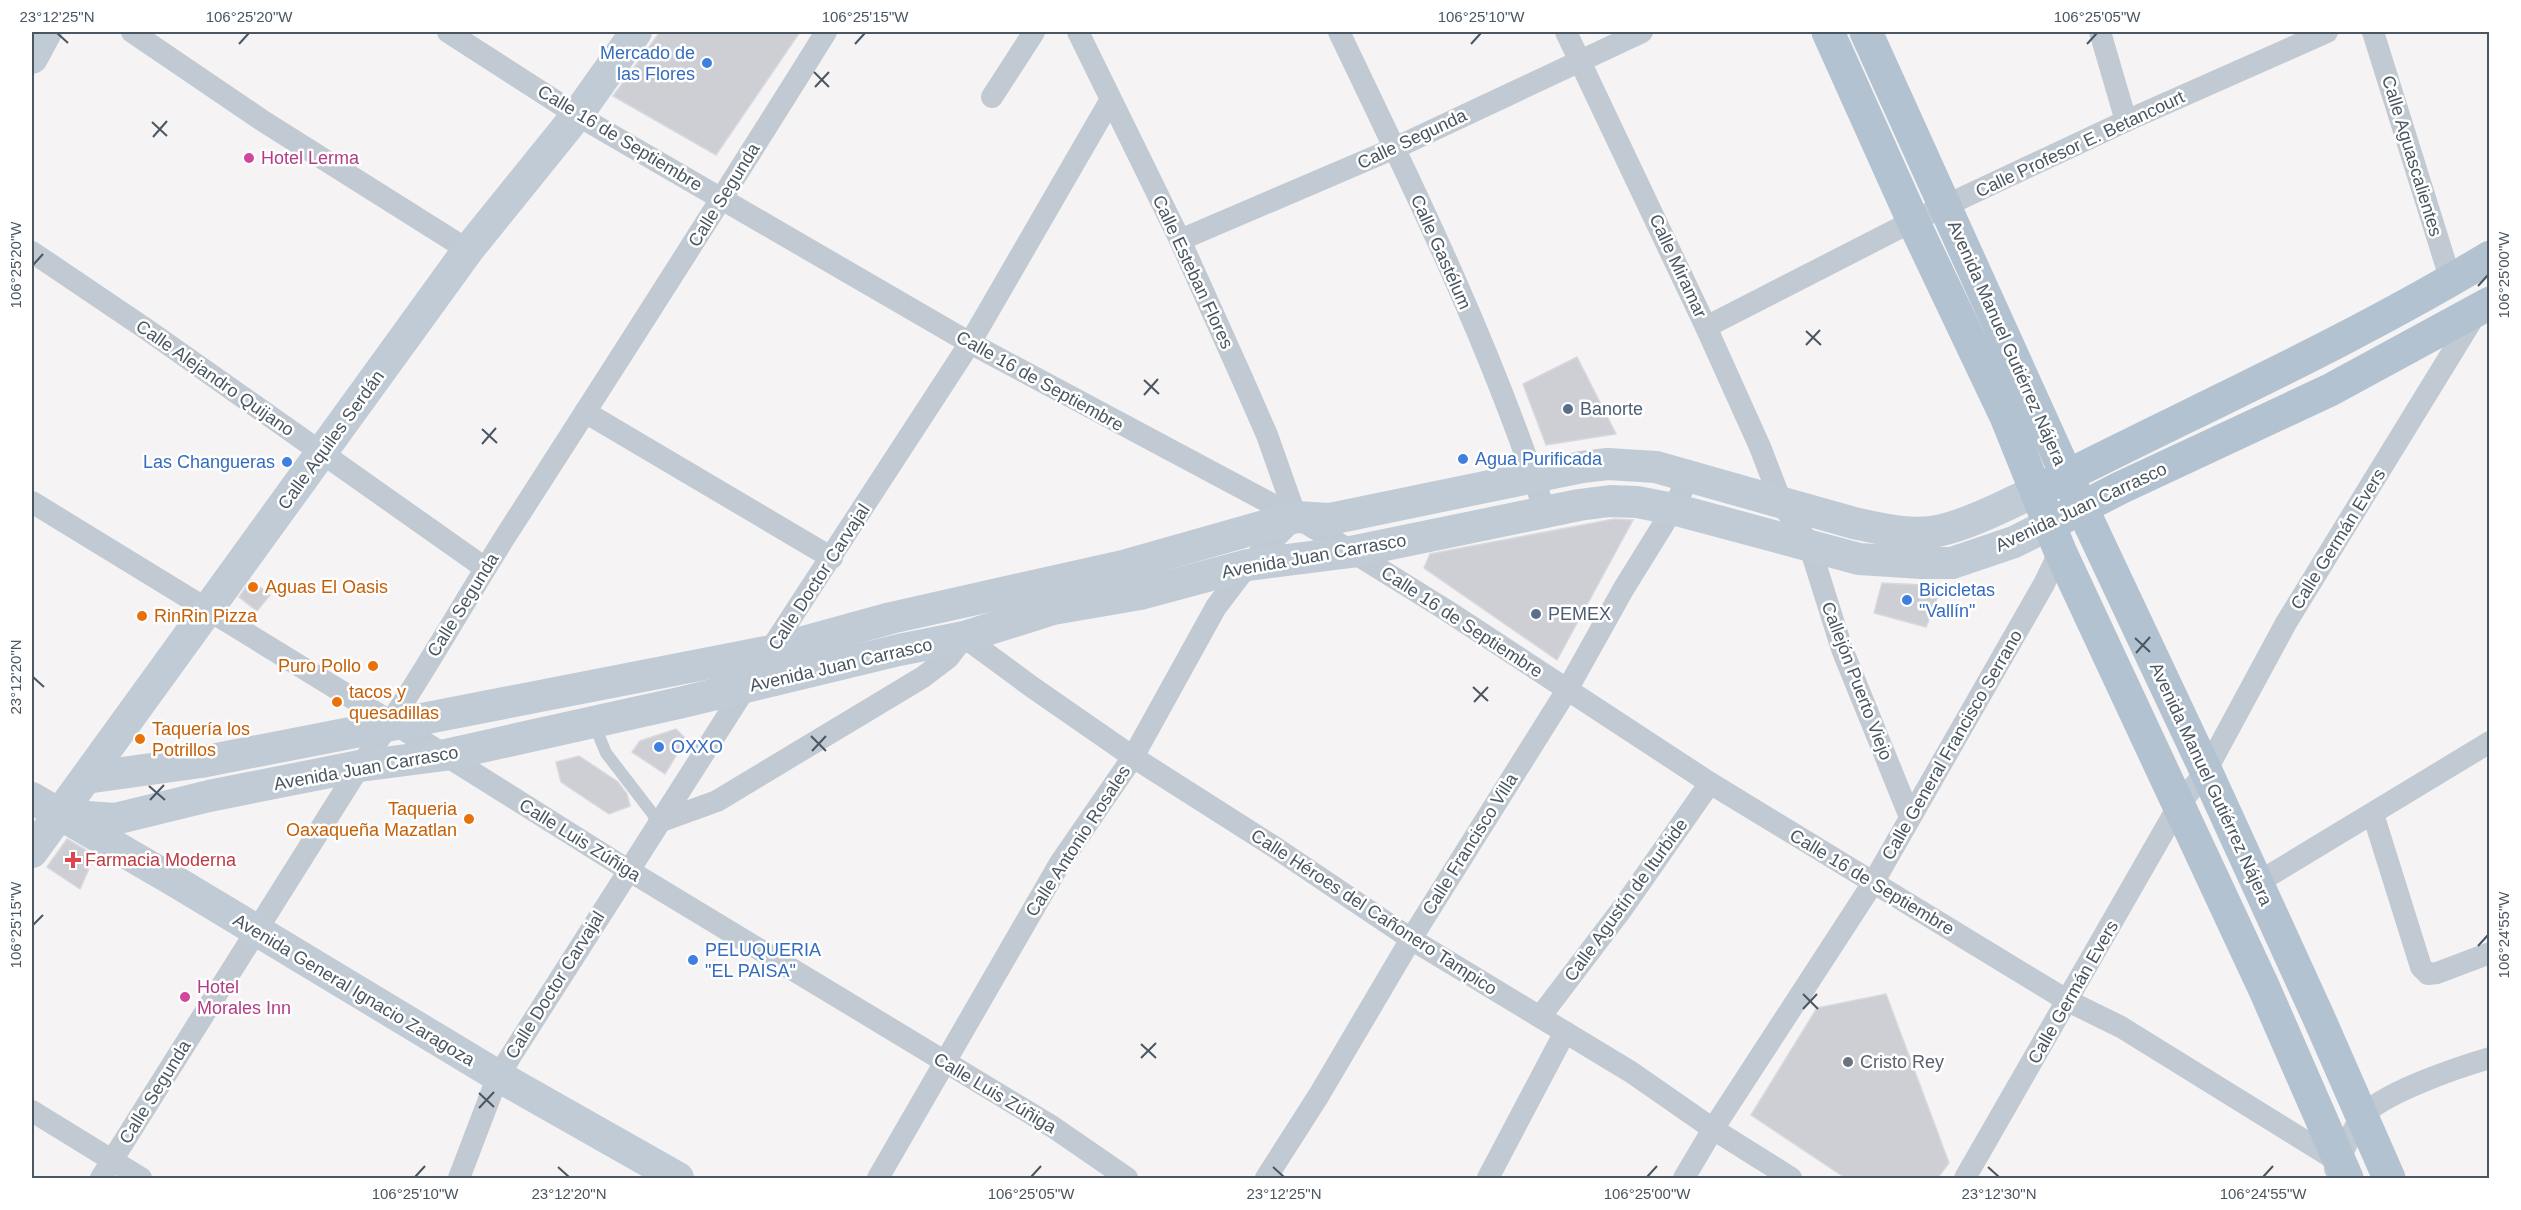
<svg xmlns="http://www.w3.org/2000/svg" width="2521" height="1210" viewBox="0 0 2521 1210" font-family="Helvetica,sans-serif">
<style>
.building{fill:#cdcfd5;stroke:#d7d9de;stroke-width:1.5}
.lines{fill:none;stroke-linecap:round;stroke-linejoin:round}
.lane{stroke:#c1cad2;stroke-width:12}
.street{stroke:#c1cad2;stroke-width:22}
.secondary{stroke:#c1cbd6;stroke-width:32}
.primary{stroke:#b3c2d1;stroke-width:33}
.ticks{fill:none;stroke:#4a5661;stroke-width:2}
.shop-dot{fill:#3f7fe0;stroke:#fff;stroke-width:2}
.hotel-dot{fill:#d1479c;stroke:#fff;stroke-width:2}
.service-dot{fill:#5c6f8a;stroke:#fff;stroke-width:2}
.food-dot{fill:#e8710a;stroke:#fff;stroke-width:2}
.health-dot{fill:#e0444e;stroke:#fff;stroke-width:2}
.worship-dot{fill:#6b7280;stroke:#fff;stroke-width:2}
.labels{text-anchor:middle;stroke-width:5;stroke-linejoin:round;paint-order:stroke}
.shop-label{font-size:18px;fill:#366cbe;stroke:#fff;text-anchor:start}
.street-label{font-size:18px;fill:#4a5661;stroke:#fff}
.hotel-label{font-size:18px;fill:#b23c85;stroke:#fff;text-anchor:start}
.service-label{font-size:18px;fill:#4e5e75;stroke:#fff;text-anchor:start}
.food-label{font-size:18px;fill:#c56008;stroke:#fff;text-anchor:start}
.health-label{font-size:18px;fill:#be3a42;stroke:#fff;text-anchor:start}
.worship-label{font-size:18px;fill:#5b616d;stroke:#fff;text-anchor:start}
.neatline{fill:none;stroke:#4a5661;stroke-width:2}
.ticks-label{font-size:15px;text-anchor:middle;fill:#4a5661}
</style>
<rect width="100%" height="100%" fill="#f5f3f3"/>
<g class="building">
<path d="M 660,32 L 800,32 L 716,155 L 613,96 Z"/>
<path d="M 1577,357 L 1616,434 L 1546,445 L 1523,384 Z"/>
<path d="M 1614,519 L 1633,520 L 1557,660 L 1424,568 L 1430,554 Z"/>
<path d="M 251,580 L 270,595 L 257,611 L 239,597 Z"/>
<path d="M 1882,583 L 1942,586 L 1926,627 L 1874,613 Z"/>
<path d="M 676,729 L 686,739 L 665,774 L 632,752 L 640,741 Z"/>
<path d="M 579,756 L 618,782 L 627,794 L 630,806 L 609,814 L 561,782 L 556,762 Z"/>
<path d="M 67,839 L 95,855 L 80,889 L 47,867 Z"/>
<path d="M 1886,994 L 1949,1163 L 1937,1179 L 1847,1179 L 1751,1115 L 1817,1008 Z"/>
</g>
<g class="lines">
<path class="lane" d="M 594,724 L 606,753 L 659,822"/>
<g class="street">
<path d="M 132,32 L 263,121 L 468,250"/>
<path d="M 448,32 L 577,115 L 970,343 L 1296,517 L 1446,610 L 1710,783 L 2068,1001 L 2121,1027 L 2339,1162"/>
<path d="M 1339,32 C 1414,188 1491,346 1545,512"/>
<path d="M 1566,32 L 1706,327 L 1760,447 L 1782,504 L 1809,544 L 1842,649 L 1910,817"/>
<path d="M 2100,32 L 2126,121"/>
<path d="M 2373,32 L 2451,281"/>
<path d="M 992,97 L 1034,32"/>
<path d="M 1180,240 L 1395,148 L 1642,32"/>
<path d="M 32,252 L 149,331 L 485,568"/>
<path d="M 1706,327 L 1913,221 L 2126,121 L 2327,32"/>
<path d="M 585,412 L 832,558"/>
<path d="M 32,502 L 445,755 L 628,870 L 1053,1127 L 1127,1178"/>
<path d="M 964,637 L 1032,687 L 1133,757 L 1276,848 L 1411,939 L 1631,1072 L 1713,1129 L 1791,1178"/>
<path d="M 2373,814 L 2421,967 L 2428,974 L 2437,973 L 2490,953"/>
<path d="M 659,822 L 717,801 L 923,677 L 948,658 L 964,637"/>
<path d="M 2257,883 L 2490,742"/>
<path d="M 1540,1017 L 1622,909 L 1710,783"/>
<path d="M 32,1111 L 141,1178"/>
<path d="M 2335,1169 C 2343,1153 2350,1134 2360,1119 C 2378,1094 2459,1067 2490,1058"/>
<path d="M 101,1178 L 360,766 C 413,693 457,613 505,537 C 613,369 721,201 826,32"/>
<path d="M 459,1178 L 498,1076 L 746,687 L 970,343 L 1110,101"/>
<path d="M 878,1178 L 1060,863 L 1133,757 L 1216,607 L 1248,565 L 1296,517 L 1267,435 L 1242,378 L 1180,240 L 1078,32"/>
<path d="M 1266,1178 L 1319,1095 L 1411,939 L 1567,690 L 1624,588 L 1673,509 L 1689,476"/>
<path d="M 1488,1178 L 1565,1032"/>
<path d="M 1684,1178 L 1713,1129 L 1873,883 L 2044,584 L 2060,551"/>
<path d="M 1965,1178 L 2179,805 L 2206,771 L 2286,623 L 2477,312"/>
</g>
<g class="secondary">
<path d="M 32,58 L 46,32"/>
<path d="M 86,778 L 201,762 L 771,651 L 891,618 L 1127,565 L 1296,517 L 1330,519 L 1582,467 L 1608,464 L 1656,467 L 1854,523 C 1882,529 1913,537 1942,530 C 1974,522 2006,505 2036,491"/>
<path d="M 32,798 L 178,883 L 498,1076 L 678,1178"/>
<path d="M 59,815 L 115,819 L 209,796 L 360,766 L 445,755 L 679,703 L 899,650 L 964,637 L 1053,609 L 1140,594 L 1248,565 L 1351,552 L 1579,505 L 1610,501 L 1637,502 L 1673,509 L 1859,559 L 1922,563 L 1952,563 L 2014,542 L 2050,524"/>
<path d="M 32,852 L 468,250 L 577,115 L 636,32"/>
</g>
<g class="primary">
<path d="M 1828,32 L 1913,221 L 2007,419 L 2060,551 L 2264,988 L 2347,1178"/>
<path d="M 1866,32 L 2067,476 L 2206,771 L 2318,1016 L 2389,1178"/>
<path d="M 2049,485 C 2196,410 2348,343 2490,257"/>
<path d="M 2062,518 L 2120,488 L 2330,390 L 2490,303"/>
</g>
</g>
<path class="ticks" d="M 57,33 L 68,43M 239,44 L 249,33M 855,44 L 865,33M 1471,44 L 1481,33M 2087,44 L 2097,33M 814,72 L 829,87M 815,87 L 829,72M 152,122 L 167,136M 153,137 L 167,121M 33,265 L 43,254M 2478,286 L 2488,275M 1806,331 L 1821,345M 1806,345 L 1820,330M 1144,380 L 1159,394M 1144,395 L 1158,379M 482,429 L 497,443M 482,444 L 496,428M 2135,638 L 2150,652M 2136,653 L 2150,637M 33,677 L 44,687M 1473,687 L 1488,701M 1474,702 L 1488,687M 811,736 L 826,751M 812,751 L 826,736M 149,786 L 165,800M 150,800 L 164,785M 33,925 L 43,915M 2478,946 L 2488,935M 1803,994 L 1818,1009M 1803,1009 L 1817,994M 1141,1044 L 1156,1058M 1141,1058 L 1156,1043M 479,1093 L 494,1107M 479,1108 L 494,1092M 558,1167 L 569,1177M 1273,1167 L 1284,1177M 1988,1167 L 1999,1177M 415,1177 L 425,1166M 1031,1177 L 1041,1166M 1647,1177 L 1657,1166M 2263,1177 L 2273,1166"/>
<g class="shop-dot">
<circle cx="707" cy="63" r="6"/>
<circle cx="1463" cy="459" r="6"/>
<circle cx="287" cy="462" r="6"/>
<circle cx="1907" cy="600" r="6"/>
<circle cx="659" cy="747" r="6"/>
<circle cx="693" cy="960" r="6"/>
</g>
<g class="hotel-dot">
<circle cx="249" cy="158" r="6"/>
<circle cx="185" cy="997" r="6"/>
</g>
<g class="service-dot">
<circle cx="1568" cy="409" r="6"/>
<circle cx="1536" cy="614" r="6"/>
</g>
<g class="food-dot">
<circle cx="253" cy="587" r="6"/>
<circle cx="142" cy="616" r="6"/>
<circle cx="373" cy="666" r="6"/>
<circle cx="337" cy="702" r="6"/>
<circle cx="140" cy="739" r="6"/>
<circle cx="469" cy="819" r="6"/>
</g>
<path class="health-dot" d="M70 851h6v6h6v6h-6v6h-6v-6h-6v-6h6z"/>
<circle class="worship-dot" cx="1848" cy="1062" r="6"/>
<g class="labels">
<g class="shop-label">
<text x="695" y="59" text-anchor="end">Mercado de<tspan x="695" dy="21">las Flores</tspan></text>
<text x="1475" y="465">Agua Purificada</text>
<text x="275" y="468" text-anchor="end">Las Changueras</text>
<text x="1919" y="596">Bicicletas<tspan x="1919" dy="21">"Vallín"</tspan></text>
<text x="671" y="753">OXXO</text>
<text x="705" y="956">PELUQUERIA<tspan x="705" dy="21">"EL PAISA"</tspan></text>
</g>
<g class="street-label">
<text transform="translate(620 138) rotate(31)" y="6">Calle 16 de Septiembre</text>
<text transform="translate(1412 139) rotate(-25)" y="6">Calle Segunda</text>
<text transform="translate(2080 144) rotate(-25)" y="6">Calle Profesor E. Betancourt</text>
<text transform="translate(2412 156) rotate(73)" y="6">Calle Aguascalientes</text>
<text transform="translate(724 195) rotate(-58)" y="6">Calle Segunda</text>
<text transform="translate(1441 252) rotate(66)" y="6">Calle Gastélum</text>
<text transform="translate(1678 266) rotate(65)" y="6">Calle Miramar</text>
<text transform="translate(1193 272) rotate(65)" y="6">Calle Esteban Flores</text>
<text transform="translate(2007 343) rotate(66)" y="6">Avenida Manuel Gutiérrez Nájera</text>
<text transform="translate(215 378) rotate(35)" y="6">Calle Alejandro Quijano</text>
<text transform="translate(1040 381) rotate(29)" y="6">Calle 16 de Septiembre</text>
<text transform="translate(331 440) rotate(-54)" y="6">Calle Aquiles Serdán</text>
<text transform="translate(2081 507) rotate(-25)" y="6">Avenida Juan Carrasco</text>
<text transform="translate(2338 539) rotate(-58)" y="6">Calle Germán Evers</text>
<text transform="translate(1314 556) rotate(-10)" y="6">Avenida Juan Carrasco</text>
<text transform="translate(819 577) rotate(-57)" y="6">Calle Doctor Carvajal</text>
<text transform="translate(463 605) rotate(-58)" y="6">Calle Segunda</text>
<text transform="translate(1462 622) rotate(33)" y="6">Calle 16 de Septiembre</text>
<text transform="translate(841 665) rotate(-13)" y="6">Avenida Juan Carrasco</text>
<text transform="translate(1857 681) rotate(69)" y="6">Callejón Puerto Viejo</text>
<text transform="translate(1952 745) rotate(-60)" y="6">Calle General Francisco Serrano</text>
<text transform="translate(366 768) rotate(-10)" y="6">Avenida Juan Carrasco</text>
<text transform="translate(2211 784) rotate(65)" y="6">Avenida Manuel Gutiérrez Nájera</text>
<text transform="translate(580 840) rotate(32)" y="6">Calle Luis Zúñiga</text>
<text transform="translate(1078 841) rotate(-57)" y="6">Calle Antonio Rosales</text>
<text transform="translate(1470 844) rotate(-58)" y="6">Calle Francisco Villa</text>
<text transform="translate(1872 882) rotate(31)" y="6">Calle 16 de Septiembre</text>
<text transform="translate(1626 900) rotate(-54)" y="6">Calle Agustín de Iturbide</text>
<text transform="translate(1374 912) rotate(33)" y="6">Calle Héroes del Cañonero Tampico</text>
<text transform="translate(555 985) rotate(-58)" y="6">Calle Doctor Carvajal</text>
<text transform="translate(354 990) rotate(31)" y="6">Avenida General Ignacio Zaragoza</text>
<text transform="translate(2073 992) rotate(-60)" y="6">Calle Germán Evers</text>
<text transform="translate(155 1092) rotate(-58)" y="6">Calle Segunda</text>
<text transform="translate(995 1093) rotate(31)" y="6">Calle Luis Zúñiga</text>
</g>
<g class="hotel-label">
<text x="261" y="164">Hotel Lerma</text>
<text x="197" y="993">Hotel<tspan x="197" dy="21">Morales Inn</tspan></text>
</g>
<g class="service-label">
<text x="1580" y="415">Banorte</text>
<text x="1548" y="620">PEMEX</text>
</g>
<g class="food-label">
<text x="265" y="593">Aguas El Oasis</text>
<text x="154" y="622">RinRin Pizza</text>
<text x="361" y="672" text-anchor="end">Puro Pollo</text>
<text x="349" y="698">tacos y<tspan x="349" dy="21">quesadillas</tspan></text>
<text x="152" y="735">Taquería los<tspan x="152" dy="21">Potrillos</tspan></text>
<text x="457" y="815" text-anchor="end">Taqueria<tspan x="457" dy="21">Oaxaqueña Mazatlan</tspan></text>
</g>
<g class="health-label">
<text x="85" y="866">Farmacia Moderna</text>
</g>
<g class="worship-label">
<text x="1860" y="1068">Cristo Rey</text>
</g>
</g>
<rect width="2521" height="1210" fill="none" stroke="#ffffff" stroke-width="66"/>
<rect x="33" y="33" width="2455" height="1144" class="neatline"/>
<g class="ticks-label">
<text x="57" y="22">23°12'25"N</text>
<text x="249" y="22">106°25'20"W</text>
<text x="865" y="22">106°25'15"W</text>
<text x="1481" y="22">106°25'10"W</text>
<text x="2097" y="22">106°25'05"W</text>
<text transform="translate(16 265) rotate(-90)" y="5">106°25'20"W</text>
<text transform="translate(2504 275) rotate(-90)" y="5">106°25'00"W</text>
<text transform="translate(16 677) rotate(-90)" y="5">23°12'20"N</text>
<text transform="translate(16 925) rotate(-90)" y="5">106°25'15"W</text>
<text transform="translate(2504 935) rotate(-90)" y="5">106°24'55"W</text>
<text x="415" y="1199">106°25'10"W</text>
<text x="569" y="1199">23°12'20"N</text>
<text x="1031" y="1199">106°25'05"W</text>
<text x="1284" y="1199">23°12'25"N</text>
<text x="1647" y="1199">106°25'00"W</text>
<text x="1999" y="1199">23°12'30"N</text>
<text x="2263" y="1199">106°24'55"W</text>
</g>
</svg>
